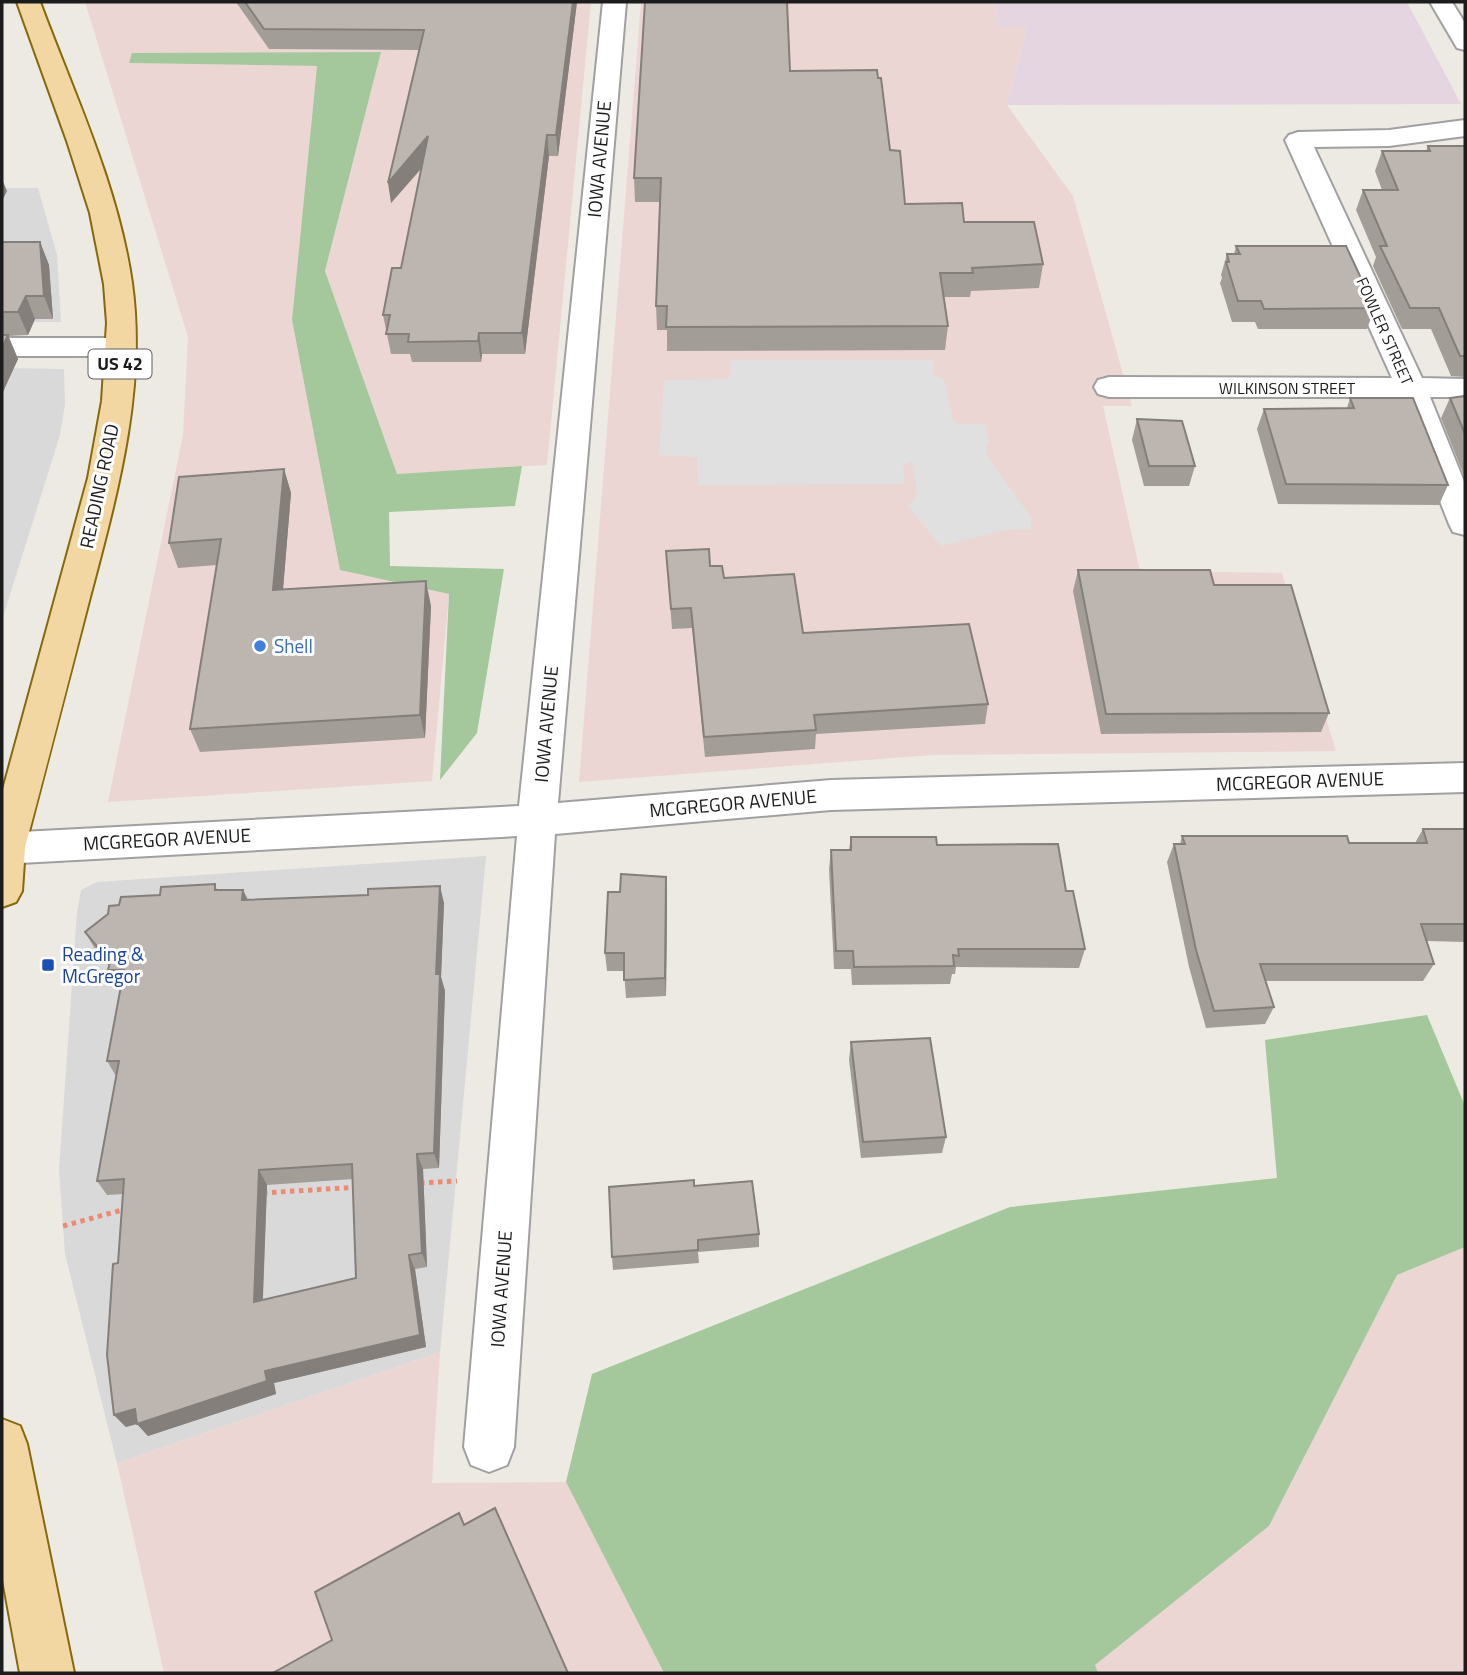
<svg xmlns="http://www.w3.org/2000/svg" width="1467" height="1675" viewBox="0 0 1467 1675" font-family="'Titillium Web',sans-serif">
<style>
.residential{fill:#dad9d9}
.commercial{fill:#ecd6d3}
.industrial{fill:#e5d5e1}
.forest{fill:#a4c89b}
.parking{fill:#e0e0e0}
.lines{fill:none;stroke-linecap:round;stroke-linejoin:round}
.street-casing{stroke:#a0a0a0;stroke-width:4}
.primary-casing{stroke:#87690d;stroke-width:4}
.path{stroke:#ec8b74;stroke-width:5;stroke-dasharray:4.5 4.5;stroke-linecap:butt}
.street{fill:#fff;fill-rule:evenodd}
.primary{fill:#f3d7a2;fill-rule:evenodd}
.wall{fill:#a39d97;fill-rule:evenodd}
.shaded-wall{fill:#847f7b}
.building{fill:#bdb6b0;stroke:#847f7b;stroke-width:2;fill-rule:evenodd}
.shop-dot{fill:#3f7fe0;stroke:#fff;stroke-width:2.5}
.transit-dot{fill:#1a4fb4;stroke:#fff;stroke-width:2.5}
.labels{text-anchor:middle;stroke-width:6;stroke-linejoin:round;paint-order:stroke}
.far-street-label{font-size:16px;fill:#1c1c1c;stroke:#fff}
.shield{fill:#fff;stroke:#606060;stroke-width:2}
.shield-label{font-size:18px;font-weight:bold;fill:#1c1c1c}
.street-label{font-size:19px;fill:#1c1c1c;stroke:#fff}
.shop-label{font-size:19px;fill:#366cbe;stroke:#fff;text-anchor:start}
.transit-label{font-size:19px;fill:#164399;stroke:#fff;text-anchor:start}
</style>
<rect width="100%" height="100%" fill="#edeae3"/>
<g class="residential">
<path d="M 2,188 L 38,188 L 57,255 L 61,322 L 2,322 Z"/>
<path d="M 2,368 L 64,369 L 65,404 L 60,435 L 2,620 Z"/>
<path d="M 486,856 L 440,1352 L 117,1463 L 65,1254 L 59,1170 L 77,913 L 81,890 L 97,882 Z"/>
</g>
<g class="commercial">
<path d="M 85,2 L 591,2 L 547,465 L 397,474 L 325,271 L 381,52 L 130,63 L 317,66 L 292,320 L 340,570 L 449,594 L 432,781 L 108,802 L 183,435 L 188,337 Z"/>
<path d="M 641,2 L 994,2 L 999,27 L 1027,27 L 1007,105 L 1073,196 L 1132,406 L 1103,406 L 1140,571 L 1282,573 L 1336,751 L 933,755 L 579,782 Z"/>
<path d="M 1465,1247 L 1465,1673 L 1098,1673 L 1094,1665 L 1269,1526 L 1397,1275 Z"/>
<path d="M 440,1352 L 432,1483 L 566,1482 L 664,1673 L 164,1673 L 117,1463 Z"/>
</g>
<path class="industrial" d="M 994,2 L 1407,2 L 1461,104 L 1007,105 L 1027,27 L 999,27 Z"/>
<g class="forest">
<path d="M 381,52 L 325,271 L 397,474 L 522,466 L 515,506 L 389,512 L 390,566 L 504,569 L 477,733 L 440,780 L 449,594 L 340,570 L 292,320 L 317,66 L 129,63 L 132,53 Z"/>
<path d="M 1427,1015 L 1465,1106 L 1465,1247 L 1397,1275 L 1269,1526 L 1095,1665 L 1098,1673 L 664,1673 L 566,1482 L 592,1374 L 1010,1207 L 1277,1178 L 1265,1040 Z"/>
</g>
<path class="parking" d="M 730,360 L 933,360 L 934,376 L 944,379 L 953,421 L 959,424 L 985,424 L 989,441 L 986,448 L 989,459 L 1031,517 L 1031,529 L 1006,530 L 941,546 L 907,505 L 913,502 L 917,491 L 912,462 L 903,465 L 905,484 L 698,485 L 697,457 L 659,455 L 664,380 L 727,379 L 731,376 Z"/>
<g class="lines">
<g class="street-casing">
<g id="street">
<path d="M 603,2 L 626,2 L 558,803 L 831,780 L 1465,763 L 1465,792 L 831,810 L 555,834 L 514,1447 L 507,1465 L 489,1472 L 471,1465 L 464,1447 L 517,836 L 2,864 L 2,833 L 519,806 Z"/>
<path d="M 1430,2 L 1452,2 L 1465,23 L 1465,50 L 1457,48 Z"/>
<path d="M 1465,120 L 1465,136 L 1389,146 L 1314,147 L 1422,378 L 1465,379 L 1465,397 L 1430,397 L 1465,484 L 1465,535 L 1453,532 L 1449,524 L 1399,397 L 1109,397 L 1098,394 L 1094,387 L 1098,380 L 1109,377 L 1392,378 L 1285,140 L 1289,135 L 1298,132 L 1389,130 Z"/>
<path d="M 2,338 L 121,338 L 131,341 L 136,347 L 131,353 L 121,356 L 2,356 Z"/>
</g>
</g>
<g class="primary-casing">
<g id="primary">
<path d="M 17,2 L 40,2 C 74,94 118,185 132,283 C 147,391 116,498 89,601 C 68,683 47,765 25,847 L 22,891 L 16,902 L 2,907 L 2,793 L 88,478 L 102,401 L 107,323 L 104,284 L 90,213 L 67,141 Z"/>
<path d="M 2,1419 L 20,1426 L 27,1444 L 74,1673 L 20,1673 L 2,1575 Z"/>
</g>
</g>
<g class="path">
<path d="M 420,1183 L 457,1181"/>
<path d="M 263,1193 L 359,1187"/>
<path d="M 63,1226 L 126,1209"/>
</g>
<use href="#street" class="street"/>
<use href="#primary" class="primary"/>
</g>
<g class="wall">
<path d="M 236,2 L 577,2 L 558,156 L 549,156 L 525,354 L 482,354 L 481,362 L 412,362 L 410,354 L 391,354 L 383,315 L 401,268 L 422,168 L 391,203 L 419,50 L 269,49 Z"/>
<path d="M 790,71 L 890,150 L 905,204 L 964,222 L 1043,264 L 1039,288 L 971,291 L 970,297 L 944,297 L 948,326 L 945,350 L 667,351 L 667,330 L 657,330 L 656,306 L 660,202 L 635,202 L 634,178 Z"/>
<path d="M 1428,146 L 1465,146 L 1465,377 L 1451,376 L 1431,329 L 1402,329 L 1373,266 L 1376,257 L 1356,210 L 1363,190 L 1382,190 L 1375,171 L 1382,151 L 1426,151 Z"/>
<path d="M 2,242 L 40,242 L 49,265 L 53,319 L 35,319 L 28,335 L 8,336 L 18,359 L 2,394 Z"/>
<path d="M 1236,246 L 1375,308 L 1367,329 L 1258,329 L 1255,322 L 1232,322 L 1220,283 L 1222,278 L 1221,275 L 1227,254 L 1234,254 Z"/>
<path d="M 1465,392 L 1465,478 L 1441,418 L 1450,398 L 1463,396 Z"/>
<path d="M 1350,398 L 1448,485 L 1439,505 L 1278,504 L 1257,429 L 1264,409 L 1347,408 Z"/>
<path d="M 1137,419 L 1195,466 L 1189,486 L 1144,486 L 1132,440 Z"/>
<path d="M 284,469 L 291,493 L 283,589 L 431,606 L 425,738 L 200,752 L 190,729 L 217,565 L 178,568 L 169,543 Z"/>
<path d="M 666,551 L 710,566 L 724,578 L 803,633 L 988,704 L 985,724 L 816,734 L 815,749 L 705,757 L 692,628 L 672,629 Z"/>
<path d="M 1078,570 L 1329,713 L 1321,732 L 1101,734 L 1073,591 Z"/>
<path d="M 1423,829 L 1465,829 L 1465,942 L 1427,941 L 1434,964 L 1423,981 L 1265,981 L 1274,1007 L 1265,1024 L 1206,1028 L 1189,967 L 1167,862 L 1174,844 L 1180,844 L 1182,836 L 1349,843 L 1415,843 Z"/>
<path d="M 851,837 L 937,845 L 1066,891 L 1085,949 L 1079,968 L 956,967 L 955,974 L 952,974 L 950,984 L 852,985 L 851,969 L 834,969 L 829,869 L 831,850 L 849,850 Z"/>
<path d="M 215,884 L 217,890 L 243,890 L 248,900 L 444,903 L 441,977 L 445,991 L 439,1168 L 423,1169 L 427,1267 L 415,1269 L 426,1347 L 274,1383 L 276,1394 L 148,1436 L 137,1424 L 126,1427 L 114,1415 L 118,1263 L 123,1194 L 107,1195 L 97,1181 L 116,1076 L 107,1061 L 121,987 L 118,987 L 108,970 L 109,966 L 95,949 L 85,932 L 119,905 L 160,895 ZM 353,1179 L 356,1278 L 263,1300 L 267,1185 Z"/>
<path d="M 667,896 L 666,996 L 626,998 L 624,971 L 607,971 L 605,953 Z"/>
<path d="M 851,1042 L 946,1137 L 942,1153 L 861,1158 L 849,1060 Z"/>
<path d="M 694,1186 L 759,1234 L 759,1247 L 698,1252 L 699,1263 L 613,1270 L 612,1257 Z"/>
</g>
<g class="shaded-wall">
<path d="M 573,2 L 577,2 L 558,156 L 556,135 Z"/>
<path d="M 547,135 L 549,156 L 525,354 L 522,333 Z"/>
<path d="M 428,136 L 431,157 L 391,203 L 388,183 Z"/>
<path d="M 2,179 L 7,191 L 2,201 Z"/>
<path d="M 40,242 L 49,265 L 53,319 L 44,296 Z"/>
<path d="M 26,296 L 35,319 L 28,335 L 18,312 Z"/>
<path d="M 479,333 L 482,354 L 481,362 L 478,341 Z"/>
<path d="M 8,335 L 18,359 L 2,394 L 2,348 Z"/>
<path d="M 284,469 L 291,493 L 281,614 L 273,590 Z"/>
<path d="M 426,581 L 431,606 L 425,738 L 420,715 Z"/>
<path d="M 666,877 L 667,896 L 666,996 L 665,978 Z"/>
<path d="M 440,886 L 444,903 L 441,977 L 445,991 L 439,1168 L 434,1153 L 436,974 Z"/>
<path d="M 243,890 L 251,907 L 242,900 Z"/>
<path d="M 417,1154 L 423,1169 L 427,1267 L 422,1253 Z"/>
<path d="M 259,1170 L 267,1185 L 262,1316 L 254,1302 Z"/>
<path d="M 409,1255 L 415,1269 L 426,1347 L 274,1383 L 276,1394 L 148,1436 L 137,1424 L 265,1371 Z"/>
<path d="M 135,1409 L 147,1421 L 126,1427 L 114,1415 Z"/>
</g>
<g class="building">
<path d="M 245,2 L 573,2 L 556,135 L 547,135 L 522,333 L 479,333 L 478,341 L 408,342 L 409,334 L 386,334 L 390,315 L 383,315 L 392,268 L 401,268 L 428,136 L 388,183 L 424,30 L 264,29 Z"/>
<path d="M 645,2 L 787,2 L 790,71 L 877,70 L 878,78 L 881,78 L 890,150 L 900,151 L 905,204 L 962,203 L 964,222 L 1034,222 L 1043,264 L 972,268 L 973,273 L 940,273 L 948,326 L 666,327 L 667,306 L 656,306 L 661,178 L 634,178 Z"/>
<path d="M 1428,146 L 1465,146 L 1465,356 L 1460,356 L 1439,308 L 1410,308 L 1380,246 L 1387,246 L 1363,190 L 1398,190 L 1382,151 L 1430,151 Z"/>
<path d="M 2,242 L 40,242 L 44,296 L 26,296 L 18,312 L 2,312 Z"/>
<path d="M 1236,246 L 1346,246 L 1375,308 L 1264,309 L 1261,301 L 1238,301 L 1226,262 L 1229,262 L 1227,254 L 1240,254 Z"/>
<path d="M 2,335 L 8,335 L 2,348 Z"/>
<path d="M 1465,396 L 1465,434 L 1450,398 Z"/>
<path d="M 1350,398 L 1413,398 L 1448,485 L 1286,484 L 1264,409 L 1354,408 Z"/>
<path d="M 1137,419 L 1182,421 L 1195,466 L 1149,466 Z"/>
<path d="M 284,469 L 273,590 L 426,581 L 420,715 L 190,729 L 221,539 L 169,543 L 179,477 Z"/>
<path d="M 709,549 L 710,566 L 722,566 L 724,578 L 794,574 L 803,633 L 969,624 L 988,704 L 814,715 L 816,730 L 704,737 L 691,608 L 671,609 L 666,551 Z"/>
<path d="M 1078,570 L 1210,570 L 1214,585 L 1291,585 L 1329,713 L 1106,714 Z"/>
<path d="M 1423,829 L 1465,829 L 1465,924 L 1421,924 L 1434,964 L 1260,964 L 1274,1007 L 1214,1011 L 1196,950 L 1174,844 L 1185,844 L 1182,836 L 1347,836 L 1349,843 L 1427,843 Z"/>
<path d="M 851,837 L 936,837 L 937,845 L 1058,844 L 1066,891 L 1073,891 L 1085,949 L 958,949 L 959,956 L 953,955 L 954,966 L 854,967 L 853,951 L 836,951 L 831,850 L 851,850 Z"/>
<path d="M 621,874 L 666,877 L 665,978 L 624,980 L 624,953 L 605,953 L 608,892 L 620,892 Z"/>
<path d="M 215,884 L 215,890 L 243,890 L 242,900 L 368,895 L 368,889 L 440,886 L 436,974 L 440,974 L 434,1153 L 417,1154 L 422,1253 L 409,1255 L 420,1335 L 265,1371 L 267,1381 L 137,1424 L 135,1409 L 114,1415 L 107,1355 L 113,1264 L 118,1263 L 124,1179 L 97,1181 L 119,1061 L 107,1061 L 124,970 L 108,970 L 110,962 L 85,932 L 108,914 L 109,906 L 119,905 L 121,897 L 160,895 L 161,887 ZM 352,1164 L 356,1278 L 254,1302 L 259,1170 Z"/>
<path d="M 930,1038 L 946,1137 L 863,1142 L 851,1042 Z"/>
<path d="M 694,1180 L 694,1186 L 752,1181 L 759,1234 L 698,1240 L 698,1250 L 612,1257 L 609,1187 Z"/>
<path d="M 495,1508 L 568,1673 L 273,1673 L 332,1640 L 315,1592 L 459,1513 L 464,1525 Z"/>
</g>
<circle class="shop-dot" cx="260" cy="646" r="7"/>
<rect class="transit-dot" x="41" y="958" width="14" height="14" rx="3.5"/>
<g class="labels">
<g class="far-street-label">
<text transform="translate(1385 331) rotate(66)" y="6">FOWLER STREET</text>
<text x="1287" y="394">WILKINSON STREET</text>
</g>
<rect class="shield" x="88.5" y="349.5" width="63" height="29" rx="5"/>
<g class="shield-label">
<text x="120" y="370">US 42</text>
</g>
<g class="street-label">
<text transform="translate(599 159) rotate(-85)" y="7">IOWA AVENUE</text>
<text transform="translate(99 486) rotate(-78)" y="7">READING ROAD</text>
<text transform="translate(546 724) rotate(-85)" y="7">IOWA AVENUE</text>
<text transform="translate(1300 781) rotate(-2)" y="7">MCGREGOR AVENUE</text>
<text transform="translate(733 803) rotate(-5)" y="7">MCGREGOR AVENUE</text>
<text transform="translate(167 839) rotate(-3)" y="7">MCGREGOR AVENUE</text>
<text transform="translate(501 1289) rotate(-86)" y="7">IOWA AVENUE</text>
</g>
<g class="shop-label">
<text x="274" y="653">Shell</text>
</g>
<g class="transit-label">
<text x="62" y="961">Reading &amp;<tspan x="62" dy="22">McGregor</tspan></text>
</g>
</g>
<rect width="1467" height="1675" fill="none" stroke="#1c1c1c" stroke-width="7"/>
</svg>
